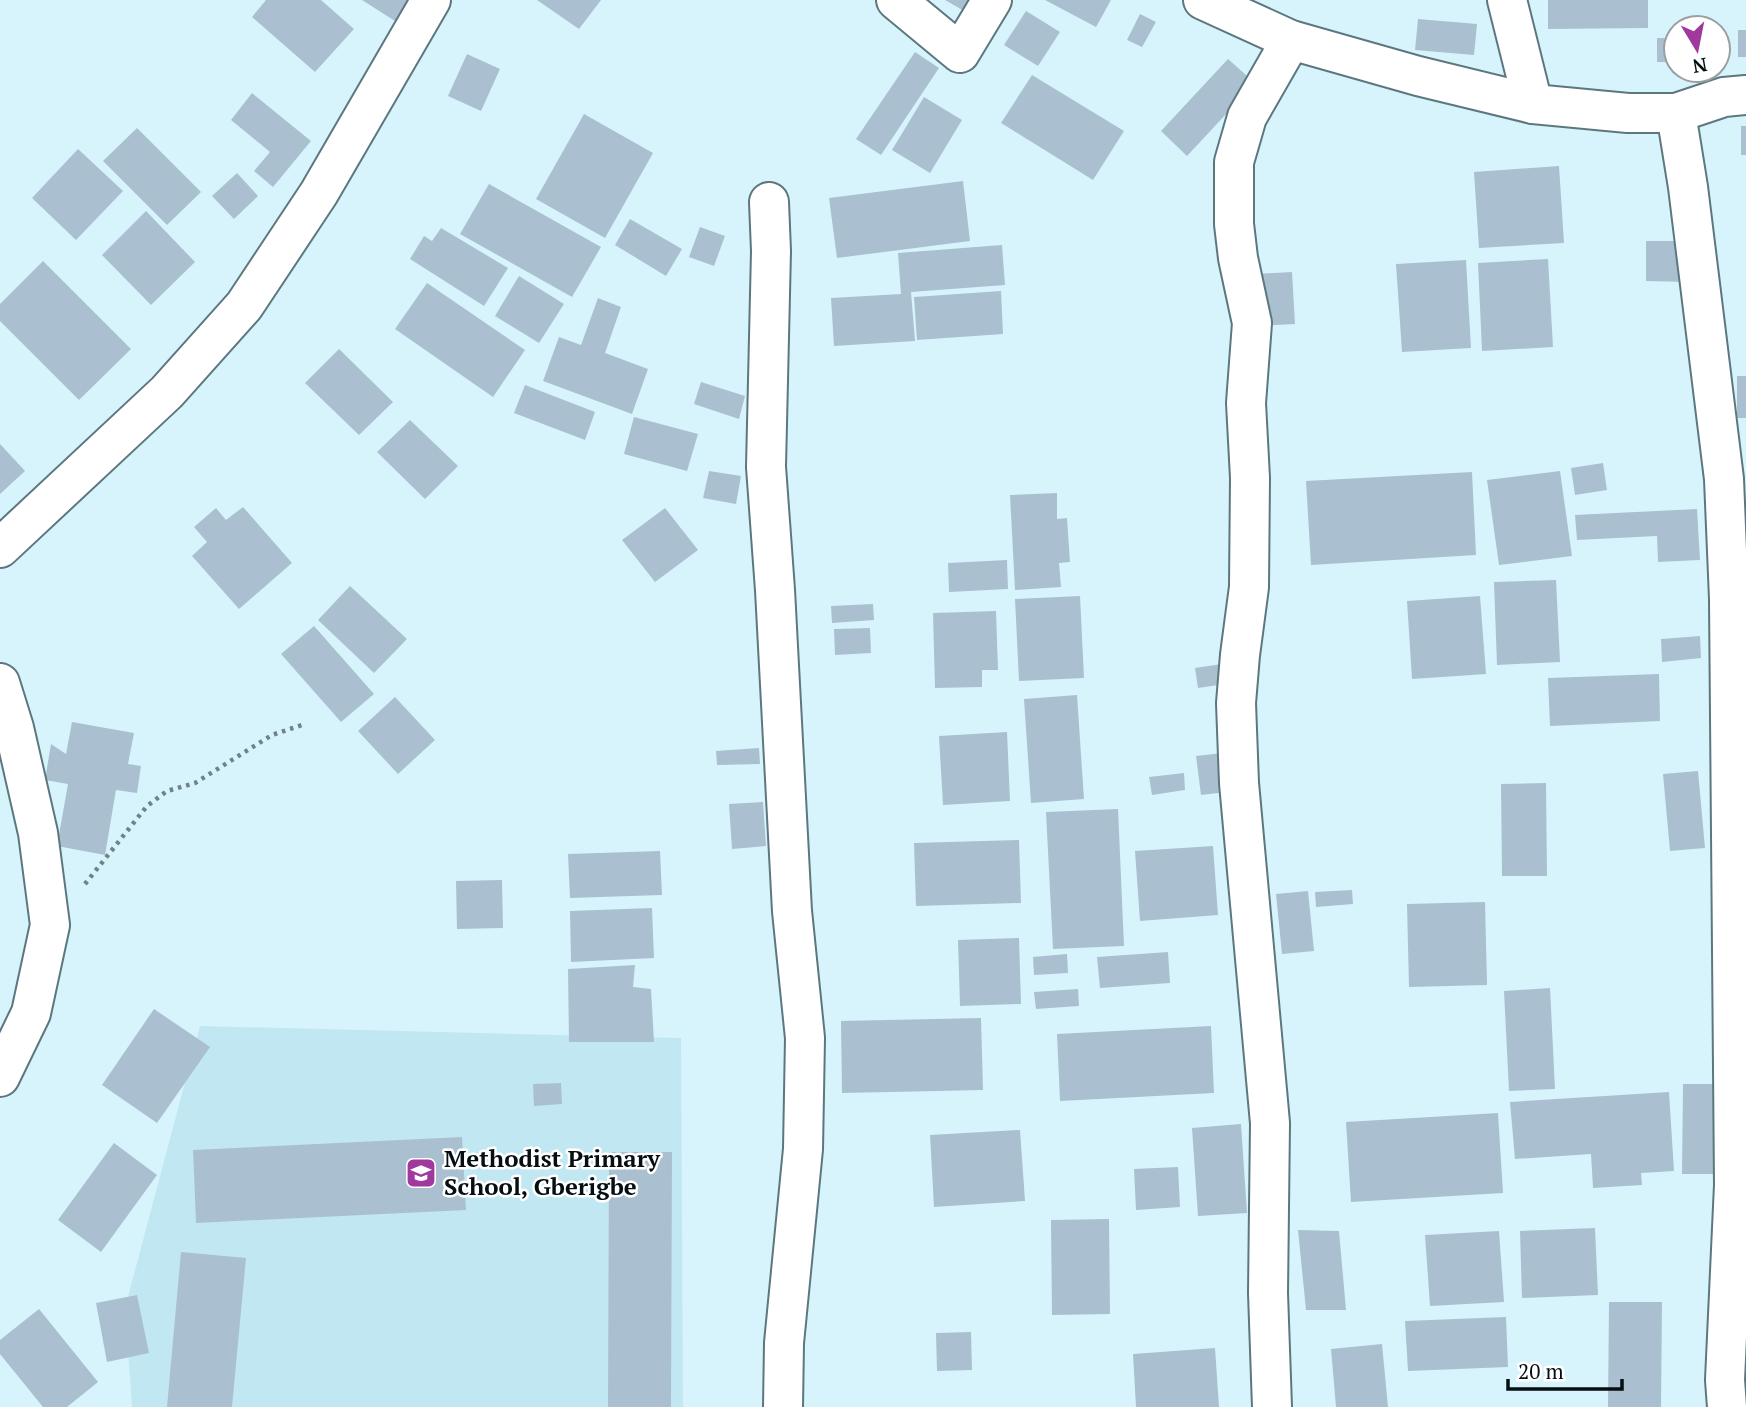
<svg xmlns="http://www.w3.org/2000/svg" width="1746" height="1407" viewBox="0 0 1746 1407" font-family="'PT Serif',serif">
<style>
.built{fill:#c1e8f2}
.building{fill:#aac0d0}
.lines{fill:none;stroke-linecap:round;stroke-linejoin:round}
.minor-casing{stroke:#5d777f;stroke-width:42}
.path{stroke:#6e8288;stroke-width:4.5;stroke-dasharray:3.5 5;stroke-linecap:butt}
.minor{stroke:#fff;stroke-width:38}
.labels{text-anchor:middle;stroke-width:5;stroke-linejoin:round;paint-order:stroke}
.poi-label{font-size:24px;font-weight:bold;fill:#050f12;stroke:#fff;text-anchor:start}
</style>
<rect width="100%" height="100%" fill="#d7f4fd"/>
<path class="built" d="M 200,1026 L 681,1038 L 683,1407 L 132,1407 L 125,1308 Z"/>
<g class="building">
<path d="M 266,0 L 321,0 L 354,29 L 315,72 L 252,17 Z"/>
<path d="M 362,0 L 409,0 L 395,21 Z"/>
<path d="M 537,0 L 601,0 L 579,29 Z"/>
<path d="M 945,0 L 972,0 L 966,12 Z"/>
<path d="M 1045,0 L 1111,0 L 1096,27 Z"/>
<path d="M 1548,0 L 1648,0 L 1648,28 L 1548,29 Z"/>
<path d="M 1026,11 L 1060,32 L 1038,66 L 1004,45 Z"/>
<path d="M 1140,14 L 1156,22 L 1142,47 L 1127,40 Z"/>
<path d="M 1418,19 L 1477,24 L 1474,55 L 1415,50 Z"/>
<rect x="1738" y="30" width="8" height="27"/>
<rect x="1657" y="38" width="19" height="24"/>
<rect x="1718" y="38" width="4" height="24"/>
<path d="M 915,52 L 939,68 L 881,155 L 856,139 Z"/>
<path d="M 467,54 L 500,69 L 481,111 L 448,96 Z"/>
<path d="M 1228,59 L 1255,83 L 1187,156 L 1161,131 Z"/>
<path d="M 1032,75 L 1124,131 L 1093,180 L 1001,123 Z"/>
<path d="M 252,93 L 311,141 L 273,187 L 254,171 L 270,152 L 231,120 Z"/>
<path d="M 924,97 L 962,120 L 930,173 L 892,150 Z"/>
<path d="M 584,114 L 653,153 L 605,238 L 536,199 Z"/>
<rect x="1741" y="126" width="5" height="29"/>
<path d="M 137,128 L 201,192 L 167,225 L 103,161 Z"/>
<path d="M 78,149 L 123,191 L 76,240 L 32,198 Z"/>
<path d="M 1559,166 L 1564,243 L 1479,248 L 1474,172 Z"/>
<path d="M 237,173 L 258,196 L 234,219 L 212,196 Z"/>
<path d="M 963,181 L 970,241 L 837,258 L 829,198 Z"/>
<path d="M 489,184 L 601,247 L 572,297 L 460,234 Z"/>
<path d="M 146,211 L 195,262 L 151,305 L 102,255 Z"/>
<path d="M 630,219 L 682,249 L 666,276 L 615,245 Z"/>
<path d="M 700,227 L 725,236 L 714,266 L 689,257 Z"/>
<path d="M 441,228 L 508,268 L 484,306 L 410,259 L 424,236 L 432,241 Z"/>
<path d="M 1646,241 L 1687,241 L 1687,282 L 1646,281 Z"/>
<path d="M 1002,245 L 1005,285 L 911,292 L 915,341 L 834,346 L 831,298 L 901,294 L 898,253 Z"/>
<path d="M 1548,259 L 1553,347 L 1482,351 L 1478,263 Z"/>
<path d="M 1466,260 L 1471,348 L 1402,352 L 1396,264 Z"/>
<path d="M 43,261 L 131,349 L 79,400 L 0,321 L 0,304 Z"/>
<path d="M 1292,272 L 1295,324 L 1258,326 L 1255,274 Z"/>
<path d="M 519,276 L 564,304 L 539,343 L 495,316 Z"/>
<path d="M 427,283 L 525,350 L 493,397 L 395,329 Z"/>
<path d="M 1001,291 L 1003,334 L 917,340 L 914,297 Z"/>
<path d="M 598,298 L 621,307 L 605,353 L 648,369 L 632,414 L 543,381 L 559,337 L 581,345 Z"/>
<path d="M 339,349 L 393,402 L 359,435 L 305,383 Z"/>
<rect x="1737" y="376" width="9" height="42"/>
<path d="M 701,382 L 745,396 L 739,419 L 694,404 Z"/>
<path d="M 525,385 L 595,412 L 585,440 L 514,413 Z"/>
<path d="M 634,417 L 698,434 L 687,471 L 624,454 Z"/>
<path d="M 410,420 L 458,466 L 425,499 L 377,452 Z"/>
<path d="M 0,444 L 25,471 L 0,494 Z"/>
<path d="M 1603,463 L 1607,490 L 1575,495 L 1571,468 Z"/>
<path d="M 709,471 L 741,476 L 736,504 L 703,498 Z"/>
<path d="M 1560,471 L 1572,556 L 1499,565 L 1487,480 Z"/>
<path d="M 1472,472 L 1476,555 L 1311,565 L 1306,481 Z"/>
<path d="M 1057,493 L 1057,519 L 1067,518 L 1070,562 L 1059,563 L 1061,587 L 1015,590 L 1010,495 Z"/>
<path d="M 243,507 L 292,563 L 239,609 L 192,556 L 207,542 L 194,527 L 216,508 L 226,520 Z"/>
<path d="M 665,508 L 698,550 L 655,582 L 622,540 Z"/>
<path d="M 1697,509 L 1700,560 L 1658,562 L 1657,536 L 1577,540 L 1575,515 Z"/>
<path d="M 1007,560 L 1008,589 L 949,592 L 948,563 Z"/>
<path d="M 1556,580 L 1560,662 L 1497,665 L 1494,582 Z"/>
<path d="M 350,586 L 407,639 L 374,673 L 318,620 Z"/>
<path d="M 1080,596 L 1084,678 L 1019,681 L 1015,599 Z"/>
<path d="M 1480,596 L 1486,674 L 1412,679 L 1407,601 Z"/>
<path d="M 873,604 L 874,620 L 832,623 L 831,606 Z"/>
<path d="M 996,611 L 998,670 L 982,670 L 982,687 L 935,688 L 933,613 Z"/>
<path d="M 314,626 L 374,694 L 341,722 L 281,654 Z"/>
<path d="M 870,628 L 871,653 L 835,655 L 834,629 Z"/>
<path d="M 1700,636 L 1701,658 L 1662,662 L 1661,639 Z"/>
<path d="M 1222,664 L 1225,684 L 1198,688 L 1195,668 Z"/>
<path d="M 1659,674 L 1660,721 L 1550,726 L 1548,678 Z"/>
<path d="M 1077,695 L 1084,799 L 1031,803 L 1024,699 Z"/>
<path d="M 395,697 L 435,740 L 398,774 L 358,731 Z"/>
<path d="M 72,722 L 134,733 L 128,764 L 141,766 L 137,793 L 116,790 L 105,855 L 57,846 L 68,784 L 45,780 L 51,744 L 66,754 Z"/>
<path d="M 1007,732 L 1010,801 L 943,805 L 939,736 Z"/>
<path d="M 759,748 L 760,764 L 717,765 L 716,751 Z"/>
<path d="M 1231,752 L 1235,791 L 1201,795 L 1196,756 Z"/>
<path d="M 1698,771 L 1705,848 L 1670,851 L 1663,774 Z"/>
<path d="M 1184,773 L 1185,790 L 1152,795 L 1149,777 Z"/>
<path d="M 1546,783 L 1547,876 L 1502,876 L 1501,784 Z"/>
<path d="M 763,802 L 766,846 L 732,849 L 729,804 Z"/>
<path d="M 1118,809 L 1124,946 L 1053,949 L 1046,812 Z"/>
<path d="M 1019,840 L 1021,903 L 916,906 L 914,843 Z"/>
<path d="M 1213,846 L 1218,915 L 1140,921 L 1135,851 Z"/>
<path d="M 660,851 L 662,895 L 570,898 L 568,854 Z"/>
<path d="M 502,880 L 503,928 L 457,929 L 456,881 Z"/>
<path d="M 1352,890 L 1353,904 L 1316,907 L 1315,892 Z"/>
<path d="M 1308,891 L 1314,951 L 1282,954 L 1276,894 Z"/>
<path d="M 1485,902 L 1487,985 L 1409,987 L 1407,904 Z"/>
<path d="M 652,908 L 654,958 L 571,962 L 570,911 Z"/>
<path d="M 1019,938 L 1021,1004 L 960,1006 L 958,940 Z"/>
<path d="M 1168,952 L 1170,983 L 1100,988 L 1097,957 Z"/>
<path d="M 1067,954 L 1068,973 L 1034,975 L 1033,957 Z"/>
<path d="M 635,965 L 633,987 L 651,989 L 654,1042 L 569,1042 L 568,969 Z"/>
<path d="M 1550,988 L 1555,1089 L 1509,1091 L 1504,991 Z"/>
<path d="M 1078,989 L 1079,1006 L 1036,1009 L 1034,992 Z"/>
<path d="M 154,1009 L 210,1047 L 157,1123 L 102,1085 Z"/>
<path d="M 981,1018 L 983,1090 L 842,1093 L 841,1021 Z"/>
<path d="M 1211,1026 L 1214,1093 L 1060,1101 L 1057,1034 Z"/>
<path d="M 561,1083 L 562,1104 L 534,1106 L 533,1084 Z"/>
<path d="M 1683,1084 L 1721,1084 L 1720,1174 L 1682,1174 Z"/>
<path d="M 1669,1092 L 1674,1171 L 1641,1173 L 1642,1185 L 1593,1188 L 1591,1154 L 1515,1159 L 1510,1102 Z"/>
<path d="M 1498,1113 L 1503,1193 L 1351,1202 L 1346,1122 Z"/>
<path d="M 1241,1124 L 1247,1213 L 1198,1216 L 1192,1128 Z"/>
<path d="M 1020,1130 L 1025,1201 L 934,1207 L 930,1135 Z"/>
<path d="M 462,1137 L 466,1210 L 196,1223 L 193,1150 Z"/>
<path d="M 114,1143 L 157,1175 L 101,1252 L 58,1220 Z"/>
<path d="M 609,1152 L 672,1152 L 671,1407 L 608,1407 Z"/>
<path d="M 1178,1167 L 1180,1207 L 1136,1210 L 1134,1169 Z"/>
<path d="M 1109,1219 L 1110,1314 L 1052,1315 L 1051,1220 Z"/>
<path d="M 1595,1228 L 1598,1295 L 1522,1298 L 1520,1231 Z"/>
<path d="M 1298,1230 L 1339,1231 L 1346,1310 L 1306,1310 Z"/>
<path d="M 1499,1231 L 1504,1302 L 1430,1306 L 1425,1235 Z"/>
<path d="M 181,1252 L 246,1258 L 232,1407 L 167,1407 Z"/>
<path d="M 137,1295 L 149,1353 L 107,1362 L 96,1303 Z"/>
<path d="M 1609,1302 L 1662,1302 L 1661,1407 L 1608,1407 Z"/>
<path d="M 39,1309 L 98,1382 L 67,1407 L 43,1407 L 0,1354 L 0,1340 Z"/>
<path d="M 1506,1317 L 1508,1367 L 1408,1371 L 1405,1321 Z"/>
<path d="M 971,1332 L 972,1370 L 937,1371 L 936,1333 Z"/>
<path d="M 1382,1344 L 1388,1407 L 1336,1407 L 1331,1349 Z"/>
<path d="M 1215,1348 L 1219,1407 L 1136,1407 L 1133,1354 Z"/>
</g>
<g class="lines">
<g class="minor-casing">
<g id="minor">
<path d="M 896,0 L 960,53 L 992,0"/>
<path d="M 1203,0 L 1291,40 L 1418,76 L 1533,104 L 1628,113 L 1676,113 L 1724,97 L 1746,95"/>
<path d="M 1507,0 L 1533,104"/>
<path d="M 1676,113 L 1688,187 L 1724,479 L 1729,599 L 1734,1185 L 1725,1380 L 1727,1407"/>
<path d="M 769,202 L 771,251 L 766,467 L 775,590 L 792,911 L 805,1038 L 803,1149 L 784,1343 L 783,1407"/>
<path d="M 0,548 L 167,392 L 244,306 L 319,193 L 431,0"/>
<path d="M 0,683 L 14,728 L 38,833 L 50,925 L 31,1013 L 0,1077"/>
<path d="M 1272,1407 L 1268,1293 L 1270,1123 L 1239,783 L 1236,703 L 1240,655 L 1249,587 L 1250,478 L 1246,403 L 1252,323 L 1238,258 L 1234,224 L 1234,162 L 1247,117 L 1291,40"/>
</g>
</g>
<path class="path" d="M 85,884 L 147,806 L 167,791 L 195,783 L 272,735 L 305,724"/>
<use href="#minor" class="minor"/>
</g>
<defs>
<g id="school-square" transform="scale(1.575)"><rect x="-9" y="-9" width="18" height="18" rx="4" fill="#a0399d" stroke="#fff"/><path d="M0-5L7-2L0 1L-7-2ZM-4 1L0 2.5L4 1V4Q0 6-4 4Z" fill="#fff"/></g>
</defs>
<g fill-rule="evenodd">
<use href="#school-square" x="421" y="1173"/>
</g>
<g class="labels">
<g class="poi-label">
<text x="444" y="1167">Methodist Primary<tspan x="444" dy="28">School, Gberigbe</tspan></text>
</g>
</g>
<g transform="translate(1697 49) rotate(170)"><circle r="33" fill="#ffffff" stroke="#9b9fa0" stroke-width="2"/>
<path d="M0-5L12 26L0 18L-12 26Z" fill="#a0399d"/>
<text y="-10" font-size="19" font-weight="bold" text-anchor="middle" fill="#050f12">N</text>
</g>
<path d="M1508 1379v10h114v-10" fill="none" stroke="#050f12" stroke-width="3.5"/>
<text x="1518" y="1379" font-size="21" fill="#050f12" stroke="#ffffff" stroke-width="5" paint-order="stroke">20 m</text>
</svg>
